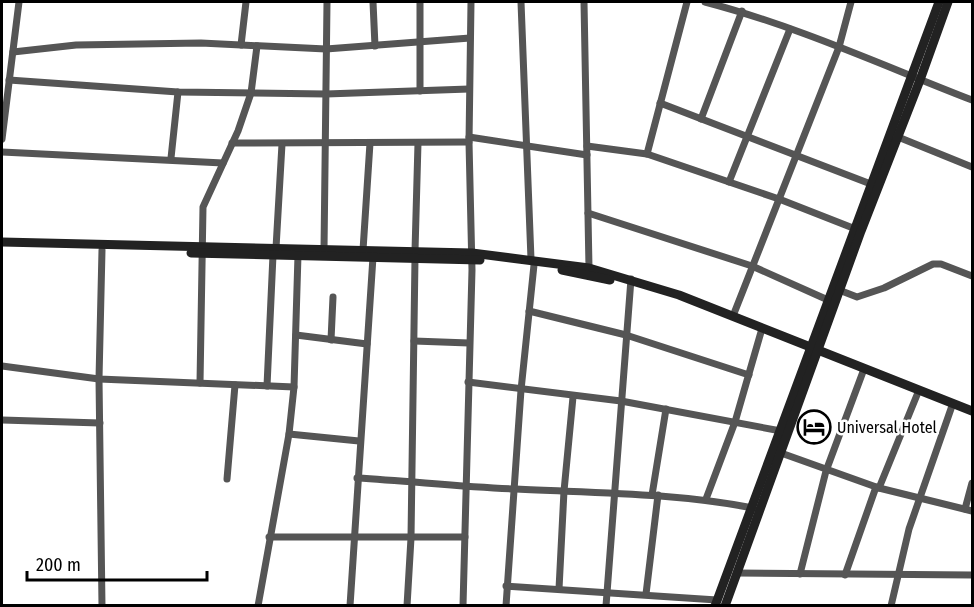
<svg xmlns="http://www.w3.org/2000/svg" width="974" height="607" viewBox="0 0 974 607" font-family="'Fira Sans Condensed',sans-serif">
<style>
.lines{fill:none;stroke-linecap:round;stroke-linejoin:round}
.minor{stroke:#555;stroke-width:7}
.secondary{stroke:#222;stroke-width:9}
.labels{text-anchor:middle;stroke-width:5;stroke-linejoin:round;paint-order:stroke}
.poi-label{font-size:16px;fill:#000;stroke:#fff;text-anchor:start}
</style>
<rect width="100%" height="100%" fill="#fff"/>
<g class="lines">
<g class="minor">
<path d="M 373,2 L 375,46"/>
<path d="M 420,2 L 420,91"/>
<path d="M 521,2 L 531,259"/>
<path d="M 584,2 L 589,268"/>
<path d="M 705,2 C 797,26 884,66 972,100"/>
<path d="M 241,45 L 246,2"/>
<path d="M 13,52 L 76,45 L 201,43 L 326,49 L 470,38"/>
<path d="M 9,80 L 178,92 L 326,94 L 469,89"/>
<path d="M 660,103 L 876,186"/>
<path d="M 701,119 L 742,11"/>
<path d="M 469,137 L 587,155"/>
<path d="M 898,137 L 972,167"/>
<path d="M 2,139 L 19,2"/>
<path d="M 232,143 L 469,142"/>
<path d="M 587,146 L 647,154 L 779,199 L 853,228"/>
<path d="M 2,152 L 223,163"/>
<path d="M 647,154 L 687,2"/>
<path d="M 171,158 L 178,92"/>
<path d="M 729,182 L 790,29"/>
<path d="M 588,213 L 752,266 L 828,300"/>
<path d="M 276,248 L 282,144"/>
<path d="M 324,249 L 327,2"/>
<path d="M 102,250 L 99,379 L 102,606"/>
<path d="M 363,250 L 370,143"/>
<path d="M 415,251 L 418,143"/>
<path d="M 839,290 L 857,297 L 884,288 L 933,264 L 941,264 L 972,276"/>
<path d="M 529,311 L 626,335 L 749,375"/>
<path d="M 733,316 L 839,47 L 851,2"/>
<path d="M 296,335 L 367,344"/>
<path d="M 331,340 L 333,297"/>
<path d="M 414,341 L 469,343"/>
<path d="M 2,366 L 99,379 L 294,387"/>
<path d="M 468,382 L 621,401 L 781,431"/>
<path d="M 200,383 L 203,207 L 238,131 L 251,93 L 257,46"/>
<path d="M 267,386 L 273,255"/>
<path d="M 2,420 L 100,423"/>
<path d="M 289,434 L 359,441"/>
<path d="M 781,453 L 879,488 L 972,511"/>
<path d="M 357,478 C 410,481 463,487 516,489 C 596,493 675,493 753,508"/>
<path d="M 227,479 L 235,385"/>
<path d="M 879,488 L 919,390"/>
<path d="M 652,495 L 666,409"/>
<path d="M 706,499 L 735,422 L 761,332"/>
<path d="M 965,509 L 972,483"/>
<path d="M 269,537 L 465,537"/>
<path d="M 737,573 L 972,575"/>
<path d="M 800,574 L 826,471 L 864,369"/>
<path d="M 845,575 L 876,487"/>
<path d="M 506,586 L 717,600"/>
<path d="M 559,589 L 564,491 L 573,397"/>
<path d="M 646,594 L 658,495"/>
<path d="M 258,606 L 289,434 L 294,387 L 298,255"/>
<path d="M 350,606 L 373,257"/>
<path d="M 407,606 L 411,538 L 415,258"/>
<path d="M 463,606 L 472,270 L 469,142 L 471,2"/>
<path d="M 506,606 L 521,390 L 534,265"/>
<path d="M 606,606 L 631,279"/>
<path d="M 891,606 L 909,529 L 953,403"/>
</g>
<g class="secondary">
<path d="M 2,242 L 472,253 L 589,268 L 679,295 L 972,411"/>
<path d="M 191,253 L 480,260"/>
<path d="M 562,270 L 610,280"/>
<path d="M 715,606 L 939,2"/>
<path d="M 725,606 L 861,231 L 920,80 L 948,2"/>
</g>
</g>
<defs>
<g id="hotel-ring" transform="scale(1.725)"><circle r="9.5" fill="#fff" stroke="#000" stroke-width="1.5"/><path d="M-6-4.5h1.5V1H6V5H4.5V3h-9V5H-6ZM-4 0a1.8 1.8 0 1 1 3.6 0ZM.5 0V-2.5h3Q6-2.5 6 0Z" fill="#000"/></g>
</defs>
<g fill-rule="evenodd">
<use href="#hotel-ring" x="814" y="427"/>
</g>
<g class="labels">
<g class="poi-label">
<text x="837" y="433">Universal Hotel</text>
</g>
</g>
<rect width="974" height="607" fill="none" stroke="#000000" stroke-width="6"/>
<path d="M27 571v9h180v-9" fill="none" stroke="#000000" stroke-width="3"/>
<text x="36" y="571" font-size="18" fill="#000000" stroke="#ffffff" stroke-width="4.5" paint-order="stroke">200 m</text>
</svg>
